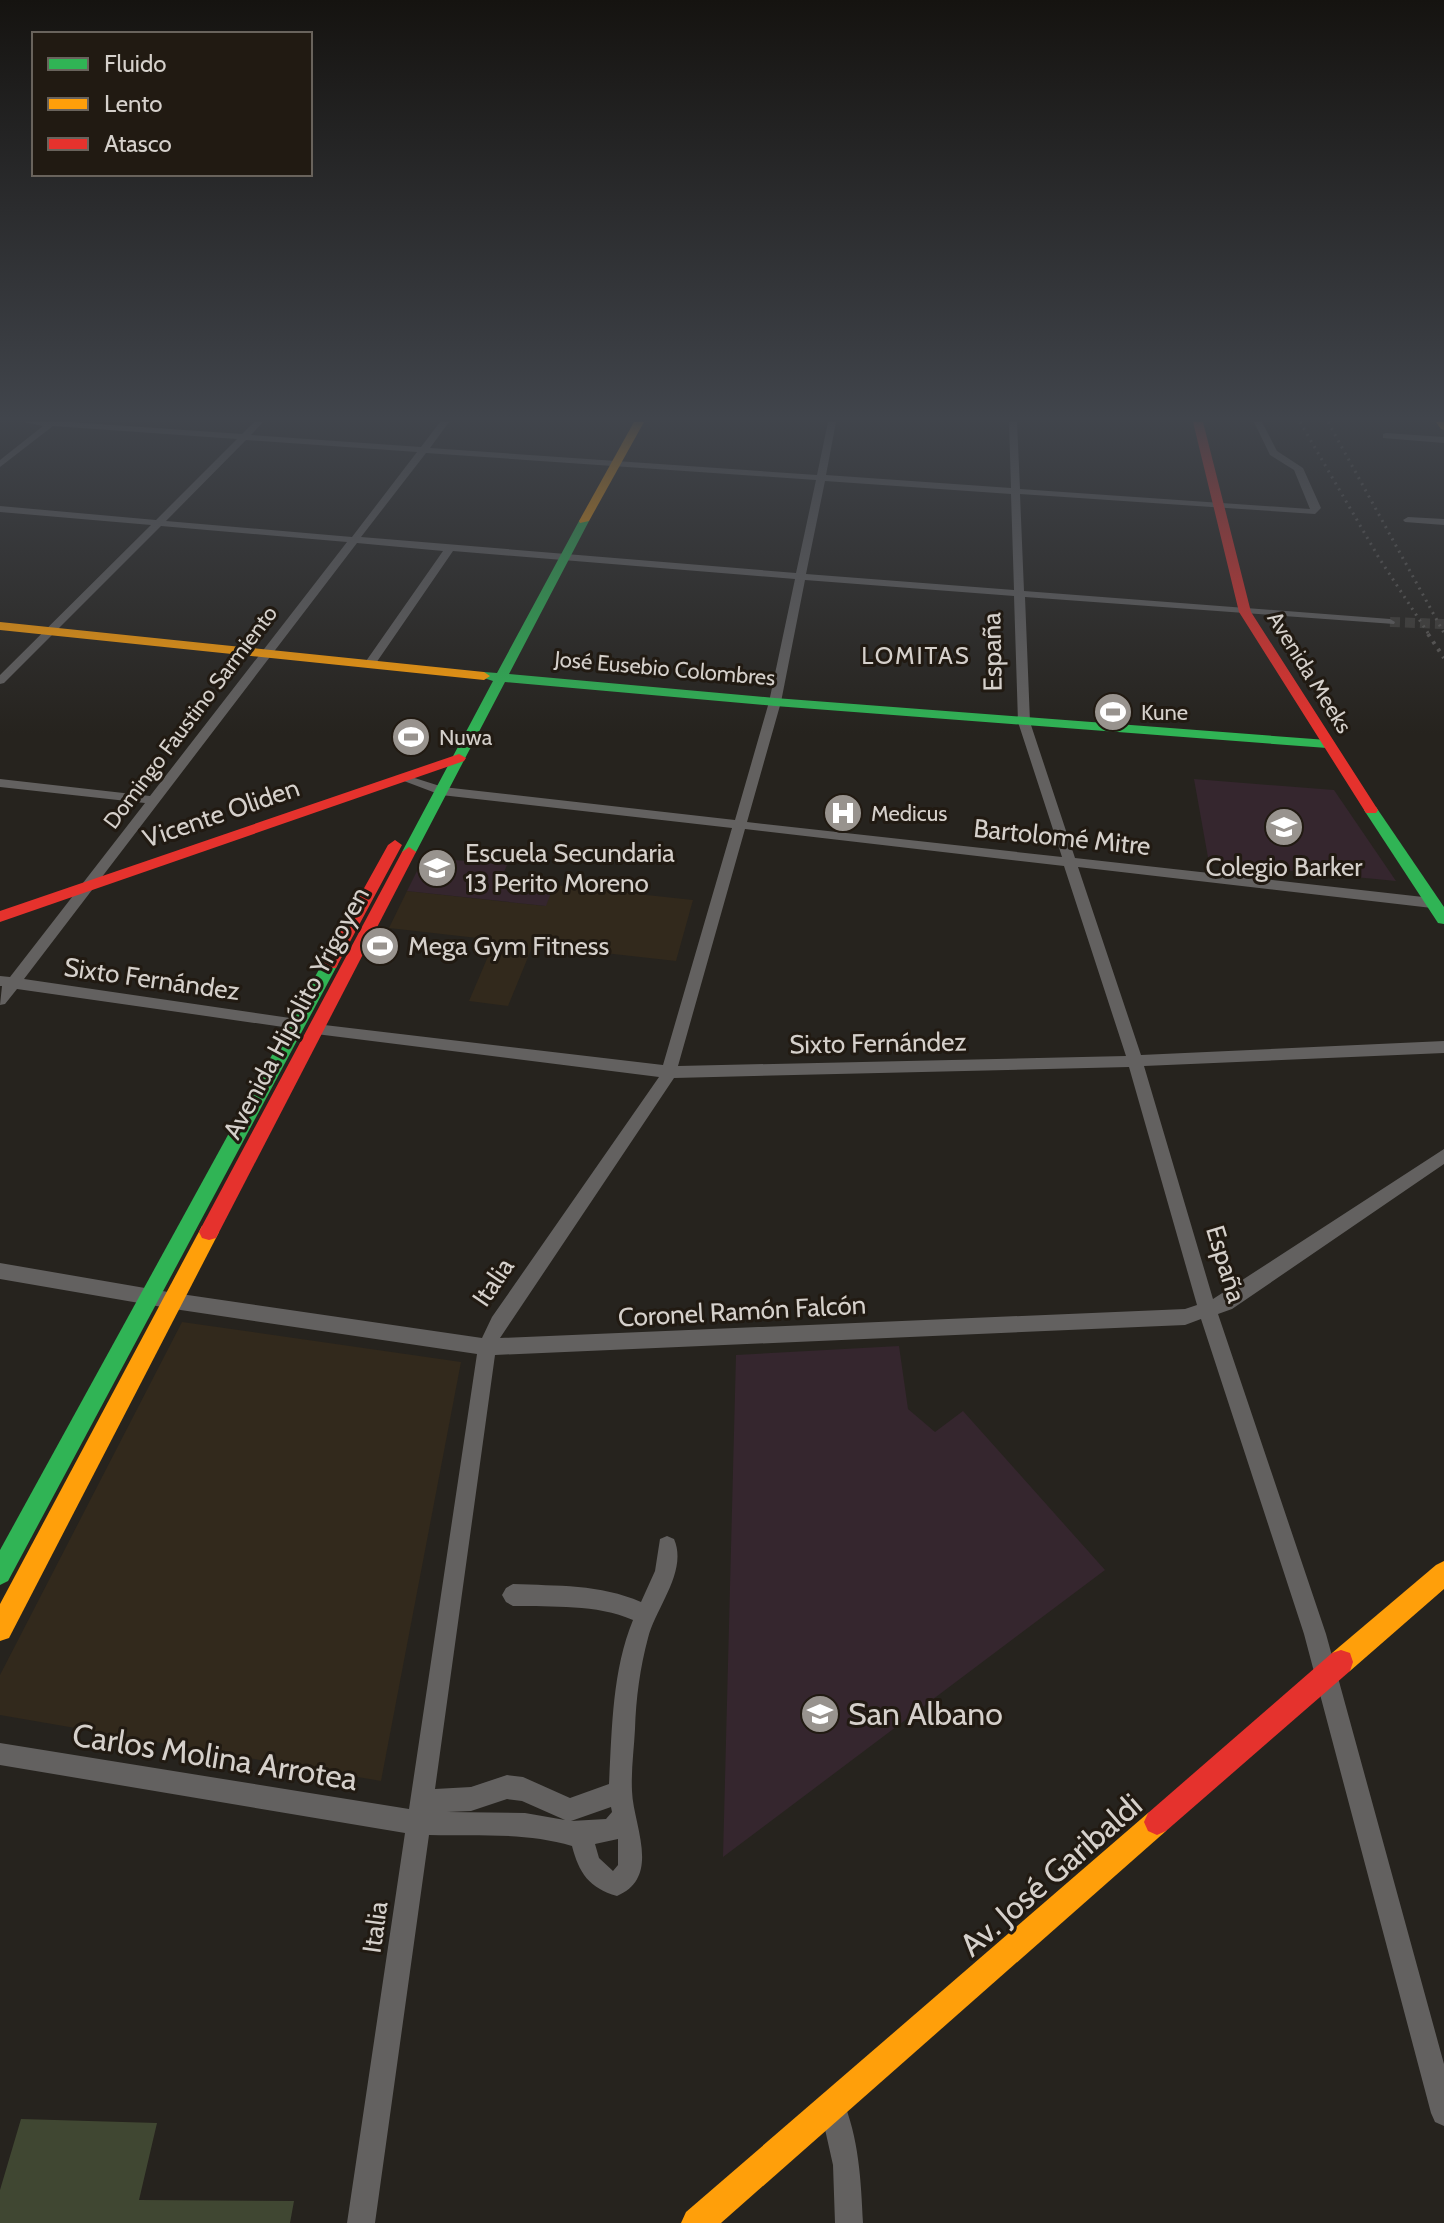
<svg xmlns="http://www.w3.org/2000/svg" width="1444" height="2223" viewBox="0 0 1444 2223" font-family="Cabin,sans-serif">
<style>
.built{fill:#32291c}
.education{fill:#35262e}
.green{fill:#404732}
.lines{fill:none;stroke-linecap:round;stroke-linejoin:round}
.street-tunnel{stroke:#403d38;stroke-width:10;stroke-dasharray:10 5;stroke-linecap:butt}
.street{fill:#636160;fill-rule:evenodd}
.fast{fill:#30b455;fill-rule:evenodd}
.slow{fill:#ff9f0a;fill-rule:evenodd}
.jam{fill:#e5322d;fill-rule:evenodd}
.rail-far1{stroke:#5c5955;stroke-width:3;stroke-dasharray:2 5;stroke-linecap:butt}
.rail{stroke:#5c5955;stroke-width:4;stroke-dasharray:3 6;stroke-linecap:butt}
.labels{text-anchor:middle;stroke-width:6;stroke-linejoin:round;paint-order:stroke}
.far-street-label{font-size:22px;fill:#d5d0cb;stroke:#211a12}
.far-poi-label{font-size:22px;fill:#d5d0cb;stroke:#211a12;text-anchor:start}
.far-neighbourhood-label{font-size:24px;letter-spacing:2px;fill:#d5d0cb;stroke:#211a12}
.street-label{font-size:26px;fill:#d5d0cb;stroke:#211a12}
.poi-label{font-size:26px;fill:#d5d0cb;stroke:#211a12;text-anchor:start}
.near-poi-label{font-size:32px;fill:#d5d0cb;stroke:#211a12;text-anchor:start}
.near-street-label{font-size:32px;fill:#d5d0cb;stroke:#211a12}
</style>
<rect width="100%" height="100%" fill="#26231e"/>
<g class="built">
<path d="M 554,885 L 693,900 L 676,961 L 533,945 L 508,1006 L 469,1001 L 495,940 L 389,928 L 407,891 L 545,906 Z"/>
<path d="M 182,1322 L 461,1362 L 381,1781 L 0,1715 L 0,1675 Z"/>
</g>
<g class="education">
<path d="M 1194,779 L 1334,790 L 1396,881 L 1209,863 Z"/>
<path d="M 424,857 L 507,865 L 501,879 L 554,885 L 546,906 L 407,891 Z"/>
<path d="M 899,1346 L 908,1409 L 935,1432 L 963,1411 L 1105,1570 L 723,1857 L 736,1355 Z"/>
</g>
<path class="green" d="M 21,2119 L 157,2123 L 139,2200 L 294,2201 L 290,2223 L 0,2223 L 0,2190 Z"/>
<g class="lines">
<path class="street-tunnel" d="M 1390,622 L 1444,624"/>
<g class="street">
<path d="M 24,422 L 70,422 L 242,434 L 254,422 L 263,422 L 251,435 L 421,447 L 440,422 L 449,422 L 430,448 L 817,475 L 828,422 L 836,422 L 826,475 L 1011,488 L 1009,422 L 1017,422 L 1020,489 L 1310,509 L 1294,470 L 1270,455 L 1254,422 L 1262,422 L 1277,451 L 1303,468 L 1321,508 L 1315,514 L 1020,494 L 1024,591 L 1390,619 L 1395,622 L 1394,624 L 1025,597 L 1030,722 L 1075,858 L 1432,898 L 1439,903 L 1432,908 L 1078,867 L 1141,1055 L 1444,1041 L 1444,1053 L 1144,1066 L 1213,1299 L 1444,1149 L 1444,1164 L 1232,1309 L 1218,1314 L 1326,1634 L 1444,2064 L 1444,2126 L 1435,2122 L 1431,2113 L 1304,1634 L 1201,1319 L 1185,1325 L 495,1355 L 435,1789 L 471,1787 L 507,1775 L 523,1777 L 570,1798 L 609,1784 C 612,1730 612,1671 633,1620 C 596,1604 553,1607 513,1606 L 506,1602 L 502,1595 L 506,1588 L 513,1584 C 557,1586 600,1584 641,1602 L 655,1571 L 660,1539 L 667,1536 L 674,1539 C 688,1571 656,1607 648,1638 C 640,1668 636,1698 635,1729 C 634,1749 631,1770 632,1791 C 633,1825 662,1877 617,1896 C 589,1888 579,1873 572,1846 C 526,1832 476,1836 429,1835 L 375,2223 L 347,2223 L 405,1833 L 0,1765 L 0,1743 L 409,1809 L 477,1354 L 174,1309 L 0,1279 L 0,1263 L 174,1293 L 482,1338 L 492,1317 L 659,1077 L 316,1034 L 308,1029 L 316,1024 L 663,1065 L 732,828 L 441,795 L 396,778 L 402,774 L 443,787 L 735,820 L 769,702 L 795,579 L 453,551 L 374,666 L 370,667 L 364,664 L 443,551 L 357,543 L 24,979 L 297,1019 L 305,1024 L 302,1028 L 297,1029 L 17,989 L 5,1004 L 0,1005 L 2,986 L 0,986 L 0,976 L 10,977 L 145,803 L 0,787 L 0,779 L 150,796 L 347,542 L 161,526 L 4,683 L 0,684 L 0,675 L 151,525 L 0,512 L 0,506 L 156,520 L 237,439 L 53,426 L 0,467 L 0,460 L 43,426 ZM 246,440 L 417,452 L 352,537 L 166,521 ZM 426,453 L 816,480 L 796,573 L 361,537 ZM 825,481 L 1011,494 L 1014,590 L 806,574 ZM 805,580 L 1014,596 L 1018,722 L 1062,857 L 747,822 L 781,702 ZM 745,829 L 1064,866 L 1126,1056 L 678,1066 ZM 1129,1067 L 1197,1305 L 1185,1309 L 500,1338 L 674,1078 ZM 507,1799 L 522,1801 L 565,1820 L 525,1813 L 447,1812 L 471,1811 ZM 611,1807 L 612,1812 L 606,1819 L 571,1821 ZM 618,1839 L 618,1865 L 613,1871 L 599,1858 L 595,1844 Z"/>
<path d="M 1386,433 L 1444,437 L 1444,443 L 1383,438 L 1383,434 Z"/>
<path d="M 1408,517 L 1444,519 L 1444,525 L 1405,522 L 1403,520 Z"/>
<path d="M 833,2094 L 842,2098 C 859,2138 861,2180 863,2223 L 835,2223 L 833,2165 L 820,2107 L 824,2098 Z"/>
</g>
<g class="fast">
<path d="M 584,518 L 589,521 L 509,674 L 775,698 L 1327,740 L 1334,744 L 1327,748 L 775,706 L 505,682 L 416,852 L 409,857 L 404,855 L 402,852 L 493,681 L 478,676 L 484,672 L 497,673 L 579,521 Z"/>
<path d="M 1371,806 L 1376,807 L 1444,907 L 1444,924 L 1438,923 L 1364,810 Z"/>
<path d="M 330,958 L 338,964 L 8,1581 L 0,1585 L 0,1550 L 322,964 Z"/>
</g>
<g class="slow">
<path d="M 634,422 L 644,422 L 589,521 L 580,523 L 579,521 Z"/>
<path d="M 1436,422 L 1444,422 L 1444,430 L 1441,429 Z"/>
<path d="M 0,622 L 484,672 L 490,676 L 484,680 L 0,630 Z"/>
<path d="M 209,1224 L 216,1226 L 219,1232 L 216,1238 L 9,1638 L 0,1641 L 0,1604 L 202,1226 Z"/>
<path d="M 1444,1561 L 1444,1589 L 1350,1671 L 1341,1674 L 1332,1671 L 1329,1662 L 1332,1653 L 1436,1565 Z"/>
<path d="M 1157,1809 L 1166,1813 L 1170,1822 L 1166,1831 L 721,2223 L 681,2223 L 686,2212 L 1148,1813 Z"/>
</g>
<g class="jam">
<path d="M 1193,422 L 1203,422 L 1251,612 L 1378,810 L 1376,813 L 1366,813 L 1239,612 Z"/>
<path d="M 459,754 L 466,758 L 464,761 L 0,922 L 0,911 Z"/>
<path d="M 395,840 L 402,845 L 338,964 L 336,968 L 324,968 L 322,964 L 388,845 Z"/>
<path d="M 409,847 L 416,852 L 216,1238 L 209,1240 L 202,1238 L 199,1232 L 202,1226 L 402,852 Z"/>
<path d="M 1341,1650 L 1350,1653 L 1353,1662 L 1350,1671 L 1166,1831 L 1157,1835 L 1148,1831 L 1144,1822 L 1148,1813 L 1332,1653 Z"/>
</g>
<g class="rail-far1">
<path d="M 1300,422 L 1379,558 L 1430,636"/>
<path d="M 1328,422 L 1444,633"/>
</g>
<path class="rail" d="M 1428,634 L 1444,658"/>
</g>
<linearGradient id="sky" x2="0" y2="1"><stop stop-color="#151310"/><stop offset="0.57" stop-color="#41454c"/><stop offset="1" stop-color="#41454c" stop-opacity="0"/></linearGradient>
<rect width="1444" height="734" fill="url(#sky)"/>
<defs>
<g id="stadium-disc" transform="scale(2)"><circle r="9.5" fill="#98938e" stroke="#211a12"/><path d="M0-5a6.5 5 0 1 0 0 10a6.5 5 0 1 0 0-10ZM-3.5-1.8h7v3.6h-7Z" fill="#fff"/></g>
<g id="hospital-disc" transform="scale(2)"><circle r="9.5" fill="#98938e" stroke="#211a12"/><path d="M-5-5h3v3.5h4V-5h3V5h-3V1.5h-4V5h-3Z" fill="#fff"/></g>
<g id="school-disc" transform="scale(2)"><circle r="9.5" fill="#98938e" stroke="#211a12"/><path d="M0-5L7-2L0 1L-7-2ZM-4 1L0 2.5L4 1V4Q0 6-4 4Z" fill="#fff"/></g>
</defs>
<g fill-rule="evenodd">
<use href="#stadium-disc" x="1113" y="712"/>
<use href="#stadium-disc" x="411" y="737"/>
<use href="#hospital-disc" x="843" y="813"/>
<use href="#school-disc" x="1284" y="827"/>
<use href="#school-disc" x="437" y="868"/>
<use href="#stadium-disc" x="380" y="946"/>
<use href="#school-disc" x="820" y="1714"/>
</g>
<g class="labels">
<g class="far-street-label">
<text transform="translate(665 668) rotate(5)" y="8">José Eusebio Colombres</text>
<text transform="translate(1310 672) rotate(58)" y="8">Avenida Meeks</text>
<text transform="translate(190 717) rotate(-53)" y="8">Domingo Faustino Sarmiento</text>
</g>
<g class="far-poi-label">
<text x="1141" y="720">Kune</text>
<text x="439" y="745">Nuwa</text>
<text x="871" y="821">Medicus</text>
</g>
<g class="far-neighbourhood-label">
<text x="916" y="664">LOMITAS</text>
</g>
<g class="street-label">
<text transform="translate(992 652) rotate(-91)" y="9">España</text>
<text transform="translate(221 813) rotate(-19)" y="9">Vicente Oliden</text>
<text transform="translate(1062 837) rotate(6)" y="9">Bartolomé Mitre</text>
<text transform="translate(152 979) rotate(8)" y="9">Sixto Fernández</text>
<text transform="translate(296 1013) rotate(-62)" y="9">Avenida Hipólito Yrigoyen</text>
<text transform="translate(878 1043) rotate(-1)" y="9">Sixto Fernández</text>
<text transform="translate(1226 1264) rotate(73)" y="9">España</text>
<text transform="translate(493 1282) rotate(-56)" y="9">Italia</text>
<text transform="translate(742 1311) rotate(-3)" y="9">Coronel Ramón Falcón</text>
<text transform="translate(375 1927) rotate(-82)" y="9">Italia</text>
</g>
<g class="poi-label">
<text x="465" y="862">Escuela Secundaria<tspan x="465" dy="30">13 Perito Moreno</tspan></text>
<text x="1284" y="876" text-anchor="middle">Colegio Barker</text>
<text x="408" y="955">Mega Gym Fitness</text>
</g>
<g class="near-poi-label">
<text x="848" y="1725">San Albano</text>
</g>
<g class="near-street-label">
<text transform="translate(215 1757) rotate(9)" y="11">Carlos Molina Arrotea</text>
<text transform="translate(1051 1875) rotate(-41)" y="11">Av. José Garibaldi</text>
</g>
</g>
<rect x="32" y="32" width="280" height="144" fill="#211a12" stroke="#69635c" stroke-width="2"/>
<rect x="48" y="58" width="40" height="12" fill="#30b455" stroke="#69635c" stroke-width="2"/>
<text x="104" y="72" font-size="24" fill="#d5d0cb">Fluido</text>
<rect x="48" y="98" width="40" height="12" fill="#ff9f0a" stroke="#69635c" stroke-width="2"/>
<text x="104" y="112" font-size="24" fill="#d5d0cb">Lento</text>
<rect x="48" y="138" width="40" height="12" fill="#e5322d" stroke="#69635c" stroke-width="2"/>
<text x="104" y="152" font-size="24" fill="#d5d0cb">Atasco</text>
</svg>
